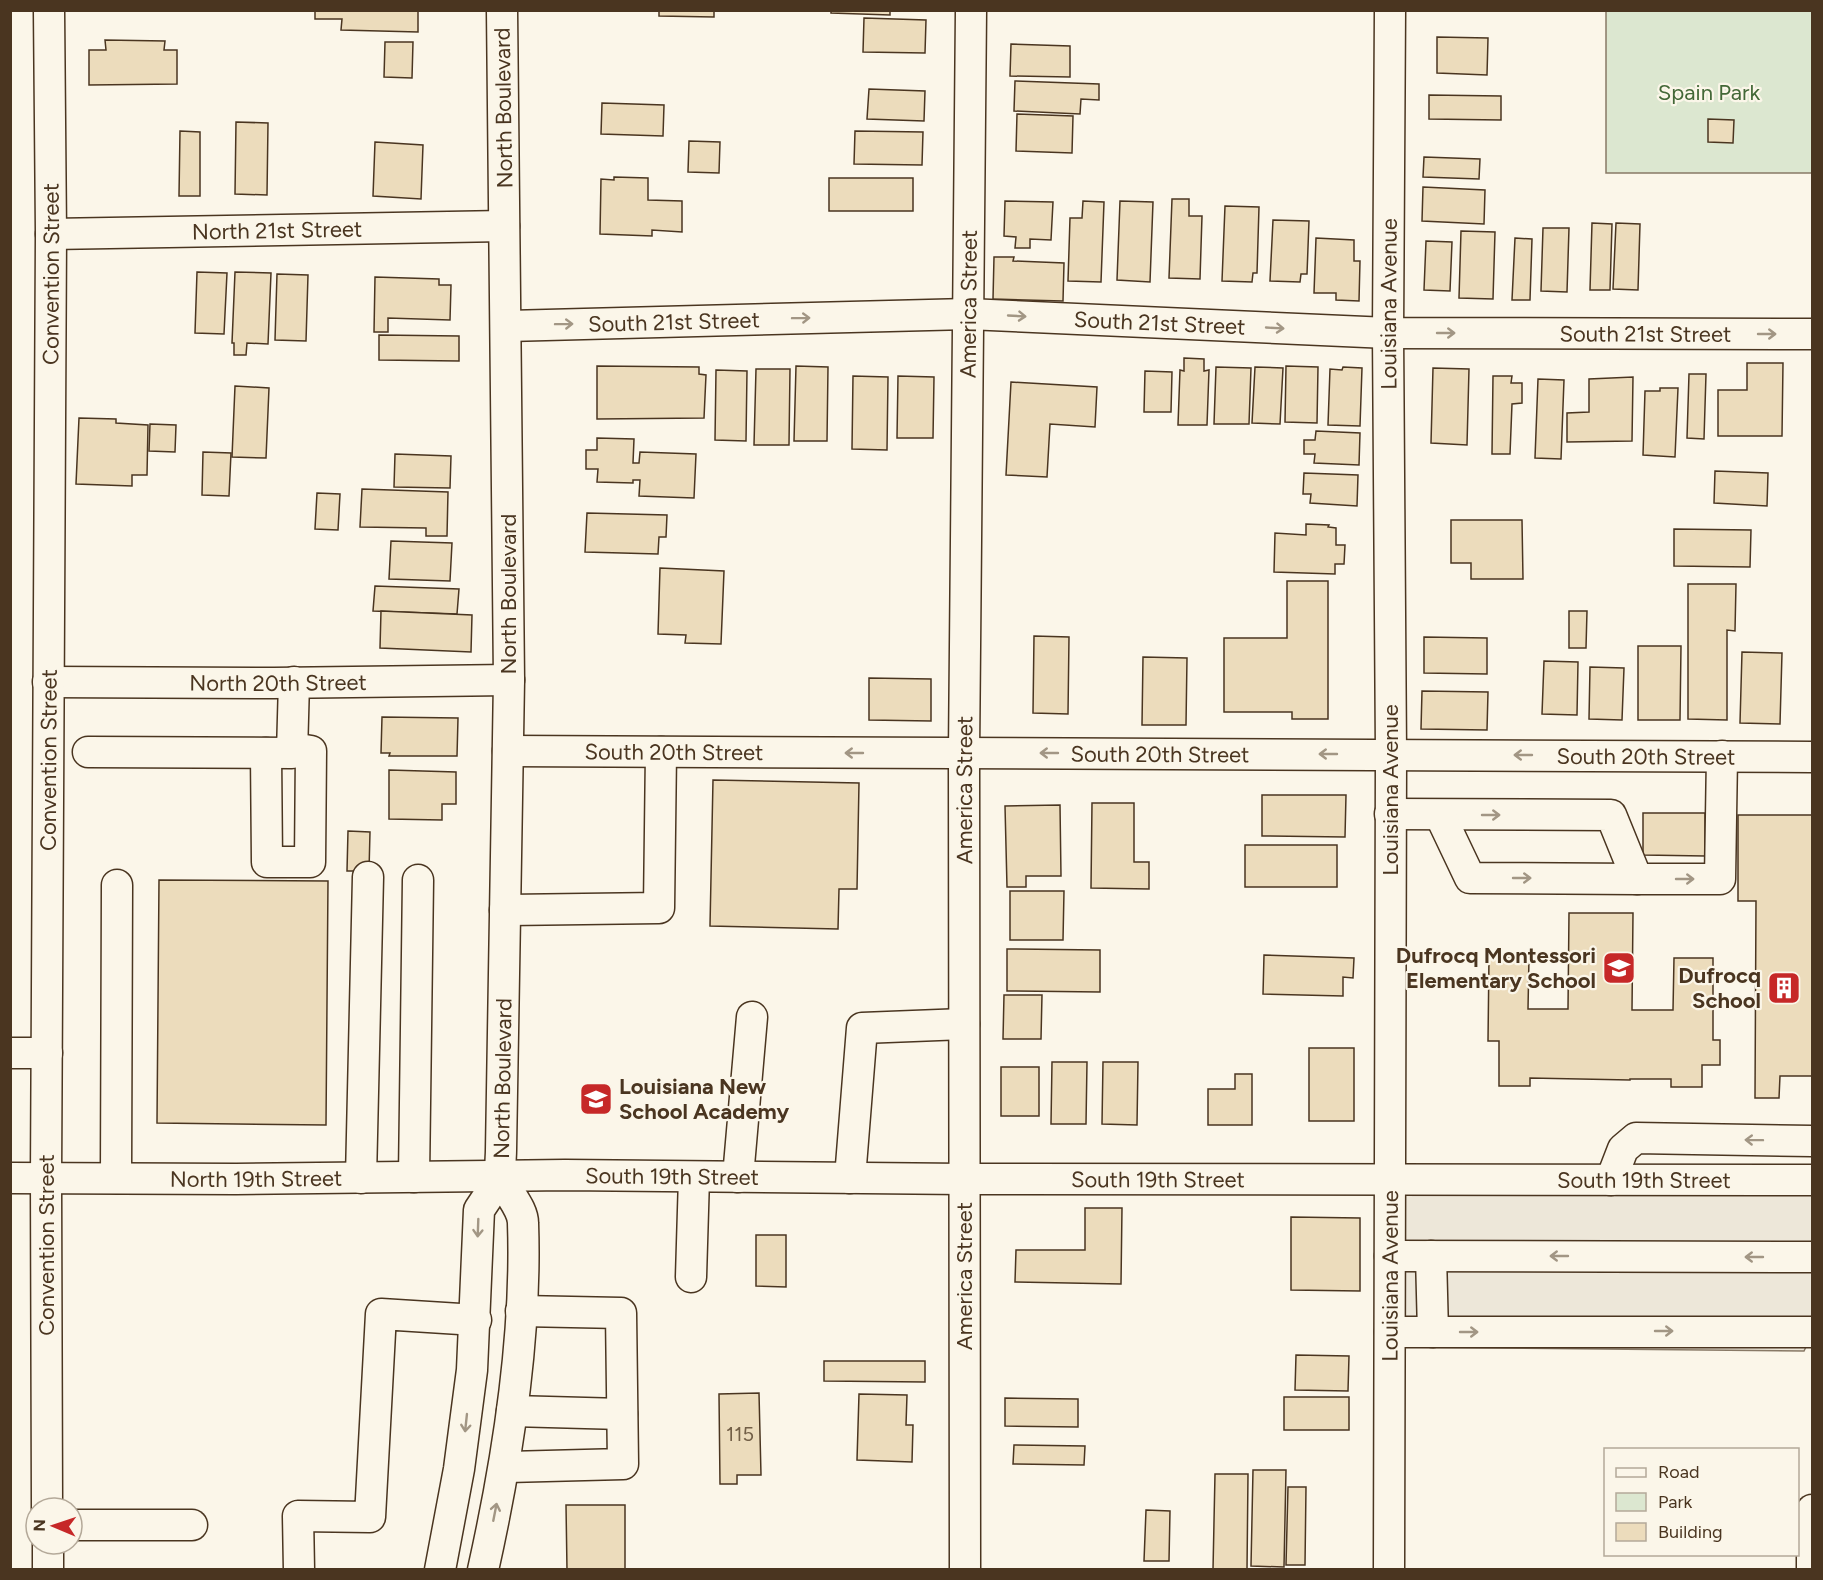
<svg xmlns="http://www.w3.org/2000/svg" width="1823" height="1580" viewBox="0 0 1823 1580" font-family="Figtree,sans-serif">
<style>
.green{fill:#dce7d0;stroke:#887966;stroke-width:1.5}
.parking{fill:#ede7d9;stroke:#887966;stroke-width:1.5}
.building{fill:#ecdcbc;stroke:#4a3520;stroke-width:1.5}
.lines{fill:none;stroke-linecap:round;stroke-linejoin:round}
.minor-casing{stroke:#4a3520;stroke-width:33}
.minor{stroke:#fbf6e9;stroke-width:30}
.oneway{stroke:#a29684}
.labels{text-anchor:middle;stroke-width:4.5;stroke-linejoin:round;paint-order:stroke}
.number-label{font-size:20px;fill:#725f47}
.park-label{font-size:22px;fill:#436837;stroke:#fbf6e9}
.street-label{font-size:22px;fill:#4a3520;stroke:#fbf6e9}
.poi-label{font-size:22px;font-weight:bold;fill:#4a3520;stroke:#fbf6e9;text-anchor:end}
</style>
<rect width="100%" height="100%" fill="#fbf6e9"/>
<rect class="green" x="1606" y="11" width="206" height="162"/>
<path class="parking" d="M 1390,1180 L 1812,1180 L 1812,1334 L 1804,1351 L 1390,1347 Z"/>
<g class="building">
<path d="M 315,10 L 418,10 L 418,32 L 341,30 L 342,19 L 315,19 Z"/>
<path d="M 659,10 L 714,10 L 714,17 L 659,16 Z"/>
<path d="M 831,10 L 890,10 L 890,15 L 831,13 Z"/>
<path d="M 864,18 L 926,20 L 925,53 L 863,52 Z"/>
<path d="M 1437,37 L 1488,38 L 1487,75 L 1437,73 Z"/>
<path d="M 105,40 L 165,41 L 164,50 L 177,50 L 177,84 L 89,85 L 89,50 L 106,50 Z"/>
<path d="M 385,42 L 413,42 L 412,78 L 384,77 Z"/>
<path d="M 1011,44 L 1070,46 L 1070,77 L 1010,76 Z"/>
<path d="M 1015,81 L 1099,84 L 1099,100 L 1081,99 L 1080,114 L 1014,111 Z"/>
<path d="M 869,89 L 925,91 L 924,121 L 867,119 Z"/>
<path d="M 1429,95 L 1501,96 L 1501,120 L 1429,119 Z"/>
<path d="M 602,103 L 664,105 L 663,136 L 601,134 Z"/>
<path d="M 1017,114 L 1073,116 L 1072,153 L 1016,151 Z"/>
<path d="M 1708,119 L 1734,120 L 1733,143 L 1708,142 Z"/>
<path d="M 236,122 L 268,123 L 267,195 L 235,194 Z"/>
<path d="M 180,131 L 200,132 L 200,196 L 179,196 Z"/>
<path d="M 855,131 L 923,132 L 922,165 L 854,164 Z"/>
<path d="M 689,141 L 720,142 L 719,173 L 688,172 Z"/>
<path d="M 375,142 L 423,145 L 421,199 L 373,196 Z"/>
<path d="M 1424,157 L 1480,159 L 1479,179 L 1423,177 Z"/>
<path d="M 614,177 L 648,178 L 648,200 L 682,201 L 682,232 L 652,230 L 652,236 L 600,234 L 601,179 L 614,180 Z"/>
<rect x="829" y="178" width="84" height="33"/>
<path d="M 1423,187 L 1485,190 L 1484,224 L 1422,221 Z"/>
<path d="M 1172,199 L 1189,199 L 1189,216 L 1202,216 L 1200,279 L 1169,278 Z"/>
<path d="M 1005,201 L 1053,202 L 1051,240 L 1030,239 L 1030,248 L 1015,248 L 1016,237 L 1004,236 Z"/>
<path d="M 1083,201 L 1104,202 L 1101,282 L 1068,281 L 1070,218 L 1082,218 Z"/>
<path d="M 1120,201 L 1153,202 L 1150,282 L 1117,280 Z"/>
<path d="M 1225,206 L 1259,207 L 1257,273 L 1253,273 L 1252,282 L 1222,281 Z"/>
<path d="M 1273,220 L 1309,221 L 1307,274 L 1301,274 L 1300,282 L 1270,281 Z"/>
<path d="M 1592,223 L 1612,224 L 1610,290 L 1590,290 Z"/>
<path d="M 1616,223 L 1640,224 L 1638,290 L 1613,289 Z"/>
<path d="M 1543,228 L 1569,228 L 1567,292 L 1541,291 Z"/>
<path d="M 1461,231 L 1495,232 L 1493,299 L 1459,298 Z"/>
<path d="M 1316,238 L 1354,240 L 1354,261 L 1360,261 L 1359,301 L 1336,300 L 1336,293 L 1314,293 Z"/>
<path d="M 1515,238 L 1532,239 L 1530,300 L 1512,300 Z"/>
<path d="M 1426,241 L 1452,242 L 1450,291 L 1424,290 Z"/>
<path d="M 994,257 L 1014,257 L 1013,261 L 1064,263 L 1063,301 L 993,299 Z"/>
<path d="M 197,272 L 227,273 L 224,334 L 195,333 Z"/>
<path d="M 235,272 L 271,273 L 268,344 L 247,343 L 246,355 L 234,355 L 234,343 L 232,343 Z"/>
<path d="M 277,274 L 308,275 L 306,341 L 275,340 Z"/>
<path d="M 375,277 L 439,279 L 439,285 L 451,285 L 450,320 L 388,318 L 388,332 L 374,332 Z"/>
<path d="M 379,335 L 459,336 L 459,361 L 379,360 Z"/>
<path d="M 1184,358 L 1204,359 L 1204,371 L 1209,370 L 1207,425 L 1178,425 L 1180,370 L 1184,371 Z"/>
<path d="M 1747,363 L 1783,363 L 1782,436 L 1718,436 L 1718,390 L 1747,390 Z"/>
<path d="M 597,366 L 699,367 L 699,374 L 706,375 L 704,418 L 597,419 Z"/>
<path d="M 796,366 L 828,367 L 827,441 L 794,441 Z"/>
<path d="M 1286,366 L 1318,367 L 1317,423 L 1285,422 Z"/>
<path d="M 1216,367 L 1251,368 L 1249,424 L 1214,424 Z"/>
<path d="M 1255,367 L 1283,368 L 1280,424 L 1252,423 Z"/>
<path d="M 1343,367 L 1362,368 L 1360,426 L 1328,425 L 1330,369 L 1342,370 Z"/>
<path d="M 1433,368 L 1469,369 L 1467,445 L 1431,443 Z"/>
<path d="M 756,369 L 790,369 L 789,445 L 754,445 Z"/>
<path d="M 716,370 L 747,371 L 746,441 L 715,440 Z"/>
<path d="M 1145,371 L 1172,372 L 1171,412 L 1144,412 Z"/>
<path d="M 1689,374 L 1706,374 L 1704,439 L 1687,438 Z"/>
<path d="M 853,376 L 888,377 L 887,450 L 852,449 Z"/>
<path d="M 898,376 L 934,377 L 933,438 L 897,438 Z"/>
<path d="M 1493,376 L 1512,376 L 1511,383 L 1522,383 L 1522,403 L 1512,404 L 1510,454 L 1492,454 Z"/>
<path d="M 1633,377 L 1632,441 L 1567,442 L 1567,413 L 1589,412 L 1589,379 Z"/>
<path d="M 1538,379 L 1564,380 L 1561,459 L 1535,458 Z"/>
<path d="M 1011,382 L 1097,387 L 1095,427 L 1050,424 L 1047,477 L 1006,475 Z"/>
<path d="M 235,386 L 269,388 L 266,458 L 232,457 Z"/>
<path d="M 1660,388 L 1678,388 L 1675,457 L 1643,455 L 1645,391 L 1660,391 Z"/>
<path d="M 79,418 L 116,419 L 116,423 L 148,425 L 147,475 L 132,475 L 132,486 L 76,484 Z"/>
<path d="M 150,424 L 176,425 L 175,452 L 149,451 Z"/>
<path d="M 1316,431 L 1360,433 L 1359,465 L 1314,463 L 1315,454 L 1304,454 L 1304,440 L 1315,440 Z"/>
<path d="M 597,438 L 634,439 L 633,463 L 639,463 L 640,452 L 696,454 L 694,498 L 639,496 L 640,480 L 633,480 L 633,483 L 597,482 L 598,469 L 586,469 L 586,450 L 597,450 Z"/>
<path d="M 203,452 L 231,453 L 229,496 L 202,495 Z"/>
<path d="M 395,454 L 451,456 L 450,488 L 394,487 Z"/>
<path d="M 1715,471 L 1768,473 L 1767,506 L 1714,503 Z"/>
<path d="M 1304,473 L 1358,475 L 1357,506 L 1310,503 L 1311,494 L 1303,494 Z"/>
<path d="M 362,489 L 448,492 L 447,536 L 426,536 L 426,528 L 360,527 Z"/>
<path d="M 317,493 L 340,494 L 338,530 L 315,529 Z"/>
<path d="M 587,513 L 667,515 L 666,537 L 659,537 L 658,554 L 585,552 Z"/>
<path d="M 1451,520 L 1522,520 L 1523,579 L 1471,579 L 1471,563 L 1451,563 Z"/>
<path d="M 1306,524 L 1329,525 L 1328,527 L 1336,528 L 1336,545 L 1345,545 L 1344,564 L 1335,564 L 1335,574 L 1274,572 L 1275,533 L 1306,535 Z"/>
<path d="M 1674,529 L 1751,530 L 1750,567 L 1674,566 Z"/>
<path d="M 391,541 L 452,543 L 450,581 L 389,579 Z"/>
<path d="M 660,568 L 724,571 L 721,644 L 685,643 L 686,635 L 658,634 Z"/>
<path d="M 1287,581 L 1328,581 L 1328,719 L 1292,719 L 1292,712 L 1224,712 L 1224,638 L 1287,638 Z"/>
<path d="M 1688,584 L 1736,584 L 1735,631 L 1727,630 L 1727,720 L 1688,719 Z"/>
<path d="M 375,586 L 459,589 L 457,614 L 373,611 Z"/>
<path d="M 381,611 L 472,615 L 471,652 L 380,648 Z"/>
<path d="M 1569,611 L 1587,611 L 1586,648 L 1569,648 Z"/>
<path d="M 1034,636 L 1069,637 L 1068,714 L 1033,713 Z"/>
<path d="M 1424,637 L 1487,638 L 1487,674 L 1424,673 Z"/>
<path d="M 1638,646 L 1681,646 L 1680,720 L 1638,720 Z"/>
<path d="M 1742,652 L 1782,653 L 1780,724 L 1740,723 Z"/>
<path d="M 1143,657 L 1187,658 L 1186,725 L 1142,725 Z"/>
<path d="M 1544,661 L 1578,662 L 1577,715 L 1542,714 Z"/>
<path d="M 1590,667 L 1624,668 L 1622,720 L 1589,719 Z"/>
<path d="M 869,678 L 931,679 L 931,721 L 869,720 Z"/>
<path d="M 1422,691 L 1488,692 L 1487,730 L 1421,729 Z"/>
<path d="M 382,717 L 458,718 L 457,756 L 389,756 L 390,753 L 381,753 Z"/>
<path d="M 389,770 L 456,772 L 456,804 L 442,804 L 442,820 L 389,819 Z"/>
<path d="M 713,780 L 859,783 L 857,889 L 839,889 L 838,929 L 710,926 Z"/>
<path d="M 1262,795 L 1346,795 L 1345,837 L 1262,836 Z"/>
<path d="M 1092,803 L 1134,803 L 1134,862 L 1149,862 L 1149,889 L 1091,888 Z"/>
<path d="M 1060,805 L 1061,876 L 1026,876 L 1026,887 L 1007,887 L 1005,806 Z"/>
<path d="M 1643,813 L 1705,813 L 1705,856 L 1643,855 Z"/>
<path d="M 1738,815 L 1812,815 L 1812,1076 L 1780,1076 L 1779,1098 L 1755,1098 L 1756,901 L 1738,901 Z"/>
<path d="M 348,831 L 370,832 L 369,871 L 347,871 Z"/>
<rect x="1245" y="845" width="92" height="42"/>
<path d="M 159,880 L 328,881 L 326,1125 L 157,1123 Z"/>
<path d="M 1010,891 L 1064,891 L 1063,940 L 1010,940 Z"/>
<path d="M 1569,913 L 1633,913 L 1632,1010 L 1673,1010 L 1674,958 L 1713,958 L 1713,1040 L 1720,1040 L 1720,1065 L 1702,1065 L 1702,1087 L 1671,1087 L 1671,1079 L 1630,1079 L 1630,1080 L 1530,1078 L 1530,1086 L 1499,1086 L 1499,1041 L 1488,1041 L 1489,957 L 1529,957 L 1528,1009 L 1568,1009 Z"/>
<path d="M 1007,949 L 1100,950 L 1100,992 L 1007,991 Z"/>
<path d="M 1264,955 L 1354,958 L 1353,978 L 1343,977 L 1343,996 L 1263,994 Z"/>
<path d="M 1004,995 L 1042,995 L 1041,1039 L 1003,1039 Z"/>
<rect x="1309" y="1048" width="45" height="73"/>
<path d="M 1052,1062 L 1087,1062 L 1086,1124 L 1051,1124 Z"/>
<path d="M 1103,1062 L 1138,1062 L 1137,1125 L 1102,1124 Z"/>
<rect x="1001" y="1067" width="38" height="49"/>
<path d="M 1235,1074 L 1252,1074 L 1252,1125 L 1208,1125 L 1208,1089 L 1235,1089 Z"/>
<path d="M 1085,1208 L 1122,1208 L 1121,1284 L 1015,1282 L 1016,1250 L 1085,1250 Z"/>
<path d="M 1291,1217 L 1360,1218 L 1360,1291 L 1291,1290 Z"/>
<path d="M 756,1235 L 786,1235 L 786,1287 L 756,1286 Z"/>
<path d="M 1296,1355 L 1349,1356 L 1348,1391 L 1295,1390 Z"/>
<path d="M 824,1361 L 925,1361 L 925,1382 L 824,1381 Z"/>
<path d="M 759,1393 L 761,1475 L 737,1475 L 737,1484 L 720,1484 L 719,1394 Z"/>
<path d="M 859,1394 L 907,1395 L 906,1425 L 913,1425 L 912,1462 L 857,1460 Z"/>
<rect x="1284" y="1397" width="65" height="33"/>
<path d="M 1005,1398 L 1078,1399 L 1078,1427 L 1005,1426 Z"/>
<path d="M 1014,1445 L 1085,1446 L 1084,1465 L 1013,1464 Z"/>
<path d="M 1253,1470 L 1286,1470 L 1284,1567 L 1251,1566 Z"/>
<path d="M 1215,1474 L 1248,1474 L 1247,1570 L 1213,1570 Z"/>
<path d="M 1288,1487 L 1306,1487 L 1305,1565 L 1286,1565 Z"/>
<path d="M 566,1505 L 625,1505 L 625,1570 L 567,1570 Z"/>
<path d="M 1146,1510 L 1170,1511 L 1169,1561 L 1144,1561 Z"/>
</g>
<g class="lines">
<g class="minor-casing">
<g id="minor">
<path id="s1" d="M 51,234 L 504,226"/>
<path id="s2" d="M 506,326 L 968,314 L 1388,333 L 1812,334"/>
<path id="s3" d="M 48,682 L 274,683 L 509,680"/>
<path id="s4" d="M 508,751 L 1812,757"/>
<path d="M 88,752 L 292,753 L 294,682"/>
<path d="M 266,753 L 267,862 L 310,862 L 311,751 L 292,748"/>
<path d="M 1390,814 L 1611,815 L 1637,879 L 1720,879 L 1722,756"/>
<path d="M 1440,815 L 1470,878 L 1637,879"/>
<path d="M 505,910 L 659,908 L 661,752"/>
<path d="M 10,1053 L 47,1053"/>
<path d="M 414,1177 L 418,880"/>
<path d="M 738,1177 L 752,1017"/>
<path id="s5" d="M 10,1178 L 236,1179 L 565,1175 L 964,1179 L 1812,1180"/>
<path d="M 116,1178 L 117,885"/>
<path d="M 361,1178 L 368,877"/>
<path d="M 850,1178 L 862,1028 L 964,1024"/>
<path d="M 1611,1180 L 1623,1149 L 1636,1138 L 1812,1141"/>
<path d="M 1390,1256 L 1812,1257"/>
<path d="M 1431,1256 L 1433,1332"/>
<path d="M 691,1277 L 694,1177"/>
<path d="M 1390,1332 L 1812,1332"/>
<path d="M 512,1411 L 622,1414"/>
<path d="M 504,1467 L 623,1464 L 621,1313 L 521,1311"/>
<path id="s6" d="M 47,1508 L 46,1178 L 51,234 L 49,10"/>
<path d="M 72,1525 L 192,1525"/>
<path d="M 48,1544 L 48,1570"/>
<path d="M 299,1570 L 298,1516 L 370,1517 L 381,1314 L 476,1320"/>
<path d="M 440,1570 L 459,1469 L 472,1370 L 479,1210 L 501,1177"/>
<path id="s7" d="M 483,1570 C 508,1458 527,1338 523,1223 C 523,1208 507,1193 502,1178 C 499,1170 501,1159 501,1150 L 509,680 L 502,10"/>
<path id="s8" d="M 965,1570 L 964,753 L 971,10"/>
<path id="s9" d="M 1389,1570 L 1391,754 L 1388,333 L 1390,10"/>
<path d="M 1812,1570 L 1812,1510"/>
</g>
</g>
<use href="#minor" class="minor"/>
</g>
<defs><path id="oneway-shaft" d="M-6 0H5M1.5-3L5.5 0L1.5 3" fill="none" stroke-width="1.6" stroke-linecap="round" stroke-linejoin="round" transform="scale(1.5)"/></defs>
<g class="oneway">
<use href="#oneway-shaft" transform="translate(1017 316) rotate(3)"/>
<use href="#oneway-shaft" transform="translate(801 318) rotate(-1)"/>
<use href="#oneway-shaft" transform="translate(564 324) rotate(-1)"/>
<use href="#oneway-shaft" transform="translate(1275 328) rotate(3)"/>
<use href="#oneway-shaft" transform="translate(1446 333)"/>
<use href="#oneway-shaft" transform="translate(1767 334)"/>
<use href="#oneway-shaft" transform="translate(854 753) rotate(-180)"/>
<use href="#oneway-shaft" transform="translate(1049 753) rotate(-180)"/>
<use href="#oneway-shaft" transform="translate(1328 754) rotate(-180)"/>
<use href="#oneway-shaft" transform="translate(1523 755) rotate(-180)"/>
<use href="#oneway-shaft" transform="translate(1491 815)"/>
<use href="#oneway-shaft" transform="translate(1522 878)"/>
<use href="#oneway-shaft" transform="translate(1685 879)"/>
<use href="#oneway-shaft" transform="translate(1754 1140) rotate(-179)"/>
<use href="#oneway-shaft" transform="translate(478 1228) rotate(92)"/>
<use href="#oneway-shaft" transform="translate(1559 1256) rotate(-180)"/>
<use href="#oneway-shaft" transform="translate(1754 1257) rotate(-180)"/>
<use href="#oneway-shaft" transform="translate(1664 1331)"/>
<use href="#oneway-shaft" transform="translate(1469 1332)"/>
<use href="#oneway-shaft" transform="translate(466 1423) rotate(96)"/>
<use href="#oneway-shaft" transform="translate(495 1512) rotate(-79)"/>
</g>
<defs>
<g id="school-square" transform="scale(1.725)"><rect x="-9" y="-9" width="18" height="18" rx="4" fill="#c62828" stroke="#fbf6e9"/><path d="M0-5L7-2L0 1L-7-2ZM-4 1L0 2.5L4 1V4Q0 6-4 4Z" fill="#fff"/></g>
<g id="building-square" transform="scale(1.725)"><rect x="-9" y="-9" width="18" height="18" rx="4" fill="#c62828" stroke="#fbf6e9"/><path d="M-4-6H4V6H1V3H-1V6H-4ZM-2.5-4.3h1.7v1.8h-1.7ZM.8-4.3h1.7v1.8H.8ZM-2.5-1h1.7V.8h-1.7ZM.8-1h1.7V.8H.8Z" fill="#fff"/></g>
</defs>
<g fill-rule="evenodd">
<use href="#school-square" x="1619" y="968"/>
<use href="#building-square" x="1784" y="988"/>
<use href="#school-square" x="596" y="1099"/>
</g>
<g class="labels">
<g class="number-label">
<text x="740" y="1441">115</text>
</g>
<g class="park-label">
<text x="1709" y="100">Spain Park</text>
</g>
<g class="street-label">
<text transform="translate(503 108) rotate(-91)" y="8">North Boulevard</text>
<text dy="8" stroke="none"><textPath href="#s1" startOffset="226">North 21st Street</textPath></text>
<text dy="8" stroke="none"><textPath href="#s6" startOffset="1234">Convention Street</textPath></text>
<text dy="8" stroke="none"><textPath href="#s8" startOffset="1266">America Street</textPath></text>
<text dy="8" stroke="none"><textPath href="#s9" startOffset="1266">Louisiana Avenue</textPath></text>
<text dy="8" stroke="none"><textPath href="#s2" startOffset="168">South 21st Street</textPath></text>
<text dy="8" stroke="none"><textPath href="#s2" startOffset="654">South 21st Street</textPath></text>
<text dy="8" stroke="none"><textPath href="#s2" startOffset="1140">South 21st Street</textPath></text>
<text transform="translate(508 594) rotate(-90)" y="8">North Boulevard</text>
<text dy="8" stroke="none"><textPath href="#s3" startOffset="230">North 20th Street</textPath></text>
<text dy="8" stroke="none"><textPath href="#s4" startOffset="166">South 20th Street</textPath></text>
<text dy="8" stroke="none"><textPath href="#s4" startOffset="652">South 20th Street</textPath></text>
<text dy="8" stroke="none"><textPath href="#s4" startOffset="1138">South 20th Street</textPath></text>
<text dy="8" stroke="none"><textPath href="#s6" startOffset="748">Convention Street</textPath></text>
<text dy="8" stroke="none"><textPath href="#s8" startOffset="780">America Street</textPath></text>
<text transform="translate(1390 790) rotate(-90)" y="8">Louisiana Avenue</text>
<text dy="8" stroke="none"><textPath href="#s7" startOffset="500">North Boulevard</textPath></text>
<text dy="8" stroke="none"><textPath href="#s5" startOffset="662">South 19th Street</textPath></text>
<text dy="8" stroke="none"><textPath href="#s5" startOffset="246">North 19th Street</textPath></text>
<text dy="8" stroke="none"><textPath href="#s5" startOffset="1148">South 19th Street</textPath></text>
<text dy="8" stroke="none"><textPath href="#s5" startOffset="1634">South 19th Street</textPath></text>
<text transform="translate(46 1245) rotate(-90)" y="8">Convention Street</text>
<text transform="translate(964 1276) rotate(-90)" y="8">America Street</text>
<text dy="8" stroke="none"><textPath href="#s9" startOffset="294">Louisiana Avenue</textPath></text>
</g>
<g class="poi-label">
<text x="1596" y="963">Dufrocq Montessori<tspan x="1596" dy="25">Elementary School</tspan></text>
<text x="1761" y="983">Dufrocq<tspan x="1761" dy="25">School</tspan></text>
<text x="619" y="1094" text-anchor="start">Louisiana New<tspan x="619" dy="25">School Academy</tspan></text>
</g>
</g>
<rect width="1823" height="1580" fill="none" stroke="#4a3520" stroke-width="24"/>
<rect x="1604" y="1448" width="195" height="108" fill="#fbf6e9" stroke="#b4a999" stroke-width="1.5"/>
<rect x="1616" y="1468" width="30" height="9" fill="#fbf6e9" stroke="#b4a999" stroke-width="1.5"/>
<text x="1658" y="1478" font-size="18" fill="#4a3520">Road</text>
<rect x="1616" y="1493" width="30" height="18" fill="#dce7d0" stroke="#b4a999" stroke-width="1.5"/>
<text x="1658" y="1508" font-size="18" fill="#4a3520">Park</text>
<rect x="1616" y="1523" width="30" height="18" fill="#ecdcbc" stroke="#b4a999" stroke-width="1.5"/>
<text x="1658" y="1538" font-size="18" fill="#4a3520">Building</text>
<g transform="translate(54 1526) rotate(272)"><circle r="28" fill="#fbf6e9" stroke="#b4a999" stroke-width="1.5"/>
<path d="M0-4.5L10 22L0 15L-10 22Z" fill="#c62828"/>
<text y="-9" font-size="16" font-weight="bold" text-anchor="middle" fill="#4a3520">N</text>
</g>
</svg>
